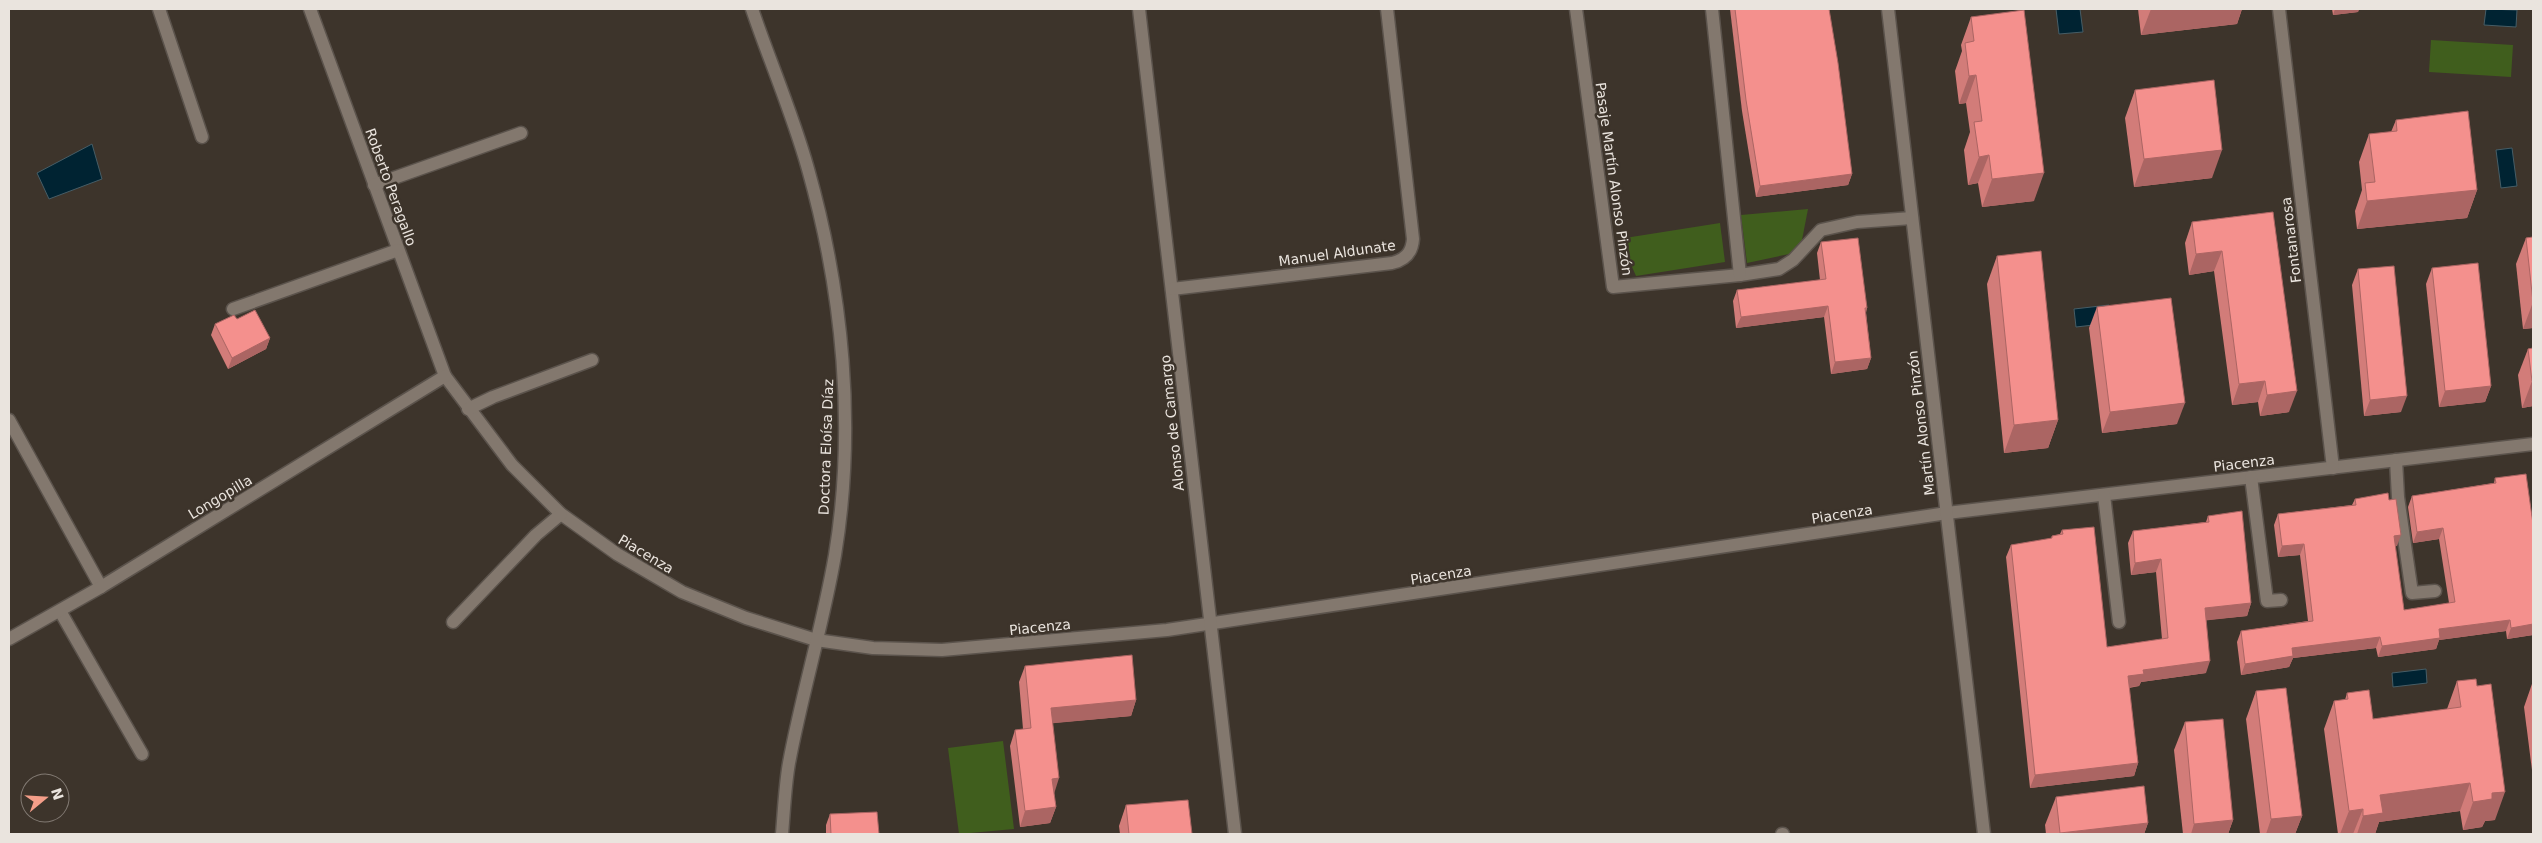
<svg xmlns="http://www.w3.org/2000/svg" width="2542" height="843" viewBox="0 0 2542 843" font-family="'DejaVu Sans',sans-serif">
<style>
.green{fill:#405e1d}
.water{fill:#002332;stroke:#465d66}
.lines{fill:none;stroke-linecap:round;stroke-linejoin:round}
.minor-casing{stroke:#5b534c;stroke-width:15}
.minor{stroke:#83786e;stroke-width:12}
.wall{fill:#d27c79}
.shaded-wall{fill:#ab6563}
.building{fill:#f4908d;stroke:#ab6563}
.labels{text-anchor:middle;stroke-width:5;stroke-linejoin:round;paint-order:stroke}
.street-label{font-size:14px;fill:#eae4de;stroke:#3d342b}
</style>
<rect width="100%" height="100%" fill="#3d342b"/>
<g class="green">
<path d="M 2431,40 L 2513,45 L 2511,77 L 2429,72 Z"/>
<path d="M 1808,209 L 1802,240 L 1789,254 L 1747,263 L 1741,215 Z"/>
<path d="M 1720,223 L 1725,262 L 1636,276 L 1629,260 L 1625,238 Z"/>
<path d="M 1003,741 L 1014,829 L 959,834 L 948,748 Z"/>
</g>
<g class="water">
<path d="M 2056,9 L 2080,9 L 2083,32 L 2059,34 Z"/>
<path d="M 2486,9 L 2517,10 L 2516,27 L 2484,25 Z"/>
<path d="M 92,144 L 102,179 L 49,199 L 37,173 Z"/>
<path d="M 2512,148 L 2517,186 L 2501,188 L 2496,150 Z"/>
<path d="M 2109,305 L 2111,323 L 2076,327 L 2074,309 Z"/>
<path d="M 2426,669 L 2427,683 L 2393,687 L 2392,673 Z"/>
</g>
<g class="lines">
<g class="minor-casing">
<g id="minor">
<path d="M 159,9 L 202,137"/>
<path d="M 310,9 L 445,376 L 512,465 L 561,514 L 617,554 L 682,592 L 746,618 L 816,640 L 873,648 L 942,650 L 1167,630 L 1947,513 L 2533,444"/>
<path d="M 752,9 C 770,62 793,115 808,169 C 843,293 856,427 835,555 C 823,625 802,693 789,763 C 785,786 784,811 782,834"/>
<path d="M 1139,9 L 1235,834"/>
<path d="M 1576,9 L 1613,287 L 1740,275 L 1779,269 L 1793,260 L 1821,230 L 1857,222 L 1912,218"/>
<path d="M 1712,9 L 1740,275"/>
<path d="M 1888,9 L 1984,834"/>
<path d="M 2279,9 L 2333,468"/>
<path d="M 374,185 L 521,133"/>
<path d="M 1172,289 L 1392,263 C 1405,260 1412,253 1413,239 L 1387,9"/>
<path d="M 233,309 L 398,250"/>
<path d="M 468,409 L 493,397 L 592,360"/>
<path d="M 9,420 L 101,587"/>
<path d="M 2396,460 L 2398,497 L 2412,593 L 2435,591"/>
<path d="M 2251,477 L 2267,601 L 2281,600"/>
<path d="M 2104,495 L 2119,622"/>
<path d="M 60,611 L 142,754"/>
<path d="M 453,622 L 536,535 L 561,514"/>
<path d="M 9,639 L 101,587 L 445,376"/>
<path d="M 1782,834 L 1783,834"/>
</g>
</g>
<use href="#minor" class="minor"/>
</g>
<g class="wall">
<path d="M 1730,9 L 1829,9 L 1852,174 L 1848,185 L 1756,197 L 1742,111 Z"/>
<path d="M 2138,9 L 2242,9 L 2237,24 L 2141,35 Z"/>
<path d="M 2332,9 L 2359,9 L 2358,12 L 2333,15 Z"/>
<path d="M 1971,17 L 2034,201 L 1982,207 L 1978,183 L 1968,185 L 1964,150 L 1970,132 L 1966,103 L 1959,104 L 1955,71 L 1962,51 L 1961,45 Z"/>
<path d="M 2135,90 L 2212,178 L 2134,187 L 2125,118 Z"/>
<path d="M 2396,120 L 2477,190 L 2467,218 L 2357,229 L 2355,211 L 2362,190 L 2359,162 L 2369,134 L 2391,132 Z"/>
<path d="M 2273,212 L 2289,412 L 2260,416 L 2258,402 L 2232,405 L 2214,271 L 2189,275 L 2185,243 L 2192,222 Z"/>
<path d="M 2533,237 L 2533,328 L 2523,329 L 2516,264 L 2526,238 Z"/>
<path d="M 1821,242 L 1867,308 L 1866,313 L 1871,358 L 1867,369 L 1831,374 L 1824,317 L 1736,328 L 1733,301 L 1737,290 L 1820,280 L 1817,253 Z"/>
<path d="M 1997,256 L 2058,420 L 2048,448 L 2004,453 L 1987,284 Z"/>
<path d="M 2432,268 L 2491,386 L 2485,402 L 2439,407 L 2426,284 Z"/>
<path d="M 2358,269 L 2401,412 L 2364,416 L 2352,285 Z"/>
<path d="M 2097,307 L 2177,424 L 2102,433 L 2089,328 Z"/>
<path d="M 237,319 L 270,338 L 266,349 L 228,369 L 211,335 L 215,324 Z"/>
<path d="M 2533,348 L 2533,406 L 2522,408 L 2518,375 L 2528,349 Z"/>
<path d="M 2495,478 L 2533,524 L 2533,635 L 2507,639 L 2506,631 L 2439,640 L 2436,649 L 2378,657 L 2376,648 L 2293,658 L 2289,667 L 2241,675 L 2237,642 L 2241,631 L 2308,621 L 2300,555 L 2278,557 L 2274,525 L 2278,514 L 2352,505 L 2355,499 L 2397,546 L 2395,546 L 2404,610 L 2449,603 L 2439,539 L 2413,543 L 2408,507 L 2412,496 L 2494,483 Z"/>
<path d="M 2208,516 L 2251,603 L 2247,616 L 2206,620 L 2206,673 L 2141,682 L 2139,686 L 2129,688 L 2138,763 L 2134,776 L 2030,788 L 2006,557 L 2011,545 L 2051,539 L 2052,536 L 2060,534 L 2062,530 L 2107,647 L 2162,639 L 2156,572 L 2131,575 L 2128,543 L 2133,531 L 2206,522 Z"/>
<path d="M 1025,666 L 1136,700 L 1131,716 L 1052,723 L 1054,794 L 1056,807 L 1050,823 L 1020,827 L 1010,746 L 1015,730 L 1023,729 L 1019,682 Z"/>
<path d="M 2457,681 L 2495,820 L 2485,821 L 2482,827 L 2463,830 L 2460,811 L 2379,822 L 2375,834 L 2338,834 L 2324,729 L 2334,701 L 2345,700 L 2347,693 L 2373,719 L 2447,709 Z"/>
<path d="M 2533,681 L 2533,778 L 2524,707 Z"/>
<path d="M 2256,691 L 2302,816 L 2295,834 L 2260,834 L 2246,719 Z"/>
<path d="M 2185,722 L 2233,820 L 2228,834 L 2183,834 L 2174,750 Z"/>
<path d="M 2056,797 L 2148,823 L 2144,834 L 2046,834 L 2045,825 Z"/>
<path d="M 1126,805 L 1192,834 L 1120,834 L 1119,826 Z"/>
<path d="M 830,814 L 879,834 L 826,834 L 826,825 Z"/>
</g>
<g class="shaded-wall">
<path d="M 2151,9 L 2242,9 L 2237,24 L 2141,35 Z"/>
<path d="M 2335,9 L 2359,9 L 2358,12 L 2333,15 Z"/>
<path d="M 1976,75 L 1966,103 L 1959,104 L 1969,76 Z"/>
<path d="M 2222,150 L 2212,178 L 2134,187 L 2144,159 Z"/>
<path d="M 1989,155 L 1978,183 L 1968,185 L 1979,157 Z"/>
<path d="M 2044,173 L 2034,201 L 1982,207 L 1992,179 Z"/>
<path d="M 1852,174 L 1848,185 L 1756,197 L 1760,186 Z"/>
<path d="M 2477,190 L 2467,218 L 2357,229 L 2367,201 Z"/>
<path d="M 2222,251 L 2214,271 L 2189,275 L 2196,254 Z"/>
<path d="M 2533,302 L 2533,328 L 2523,329 Z"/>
<path d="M 1828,306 L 1824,317 L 1736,328 L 1741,317 Z"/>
<path d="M 270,338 L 266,349 L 228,369 L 232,358 Z"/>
<path d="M 1871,358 L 1867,369 L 1831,374 L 1835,362 Z"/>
<path d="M 2265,381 L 2258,402 L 2232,405 L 2239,384 Z"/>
<path d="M 2532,381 L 2533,381 L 2533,406 L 2522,408 Z"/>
<path d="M 2491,386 L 2485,402 L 2439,407 L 2445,391 Z"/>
<path d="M 2297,391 L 2289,412 L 2260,416 L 2267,395 Z"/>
<path d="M 2407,396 L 2401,412 L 2364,416 L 2370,400 Z"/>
<path d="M 2185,403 L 2177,424 L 2102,433 L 2110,412 Z"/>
<path d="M 2058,420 L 2048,448 L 2004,453 L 2014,425 Z"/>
<path d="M 2443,528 L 2439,539 L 2413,543 L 2417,532 Z"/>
<path d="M 2401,535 L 2397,546 L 2390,547 L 2394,536 Z"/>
<path d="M 2304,544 L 2300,555 L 2278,557 L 2282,546 Z"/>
<path d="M 2161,559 L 2156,572 L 2131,575 L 2135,563 Z"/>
<path d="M 2251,603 L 2247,616 L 2201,621 L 2205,608 Z"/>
<path d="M 2510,620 L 2506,631 L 2439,640 L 2436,649 L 2378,657 L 2382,646 L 2439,629 Z"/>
<path d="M 2533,624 L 2533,635 L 2507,639 L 2511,628 Z"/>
<path d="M 2380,637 L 2376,648 L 2293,658 L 2289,667 L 2241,675 L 2245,664 L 2292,648 Z"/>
<path d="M 2210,661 L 2206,673 L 2141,682 L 2139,686 L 2123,688 L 2128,676 L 2143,670 Z"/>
<path d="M 1136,700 L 1131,716 L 1045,724 L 1051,708 Z"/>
<path d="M 2138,763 L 2134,776 L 2030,788 L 2035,775 Z"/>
<path d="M 1059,778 L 1054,794 L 1052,779 Z"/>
<path d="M 2470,783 L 2460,811 L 2379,822 L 2375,834 L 2357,834 L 2363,816 L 2380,795 Z"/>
<path d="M 2505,792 L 2495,820 L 2485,821 L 2482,827 L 2463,830 L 2473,802 L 2492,793 Z"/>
<path d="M 1056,807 L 1050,823 L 1020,827 L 1025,811 Z"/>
<path d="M 2363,809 L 2353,834 L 2340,834 L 2349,811 Z"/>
<path d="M 2302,816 L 2295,834 L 2266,834 L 2271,819 Z"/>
<path d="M 2233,820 L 2228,834 L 2191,834 L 2194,824 Z"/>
<path d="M 2148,823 L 2144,834 L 2059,834 L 2060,833 Z"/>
</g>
<g class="building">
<path d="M 1735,9 L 1829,9 L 1838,63 L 1852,174 L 1760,186 L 1746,100 Z"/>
<path d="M 2024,10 L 2044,173 L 1992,179 L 1989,155 L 1979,157 L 1974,122 L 1982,121 L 1976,75 L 1969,76 L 1965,43 L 1974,41 L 1971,17 Z"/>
<path d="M 2214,80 L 2222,150 L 2144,159 L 2135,90 Z"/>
<path d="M 2468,111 L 2477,190 L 2367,201 L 2365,183 L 2375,182 L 2369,134 L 2397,131 L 2396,120 Z"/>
<path d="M 2273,212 L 2297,391 L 2267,395 L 2265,381 L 2239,384 L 2222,251 L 2196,254 L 2192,222 Z"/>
<path d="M 2533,237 L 2533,302 L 2526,238 Z"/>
<path d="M 1858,238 L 1867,308 L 1865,308 L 1871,358 L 1835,362 L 1828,306 L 1741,317 L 1737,290 L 1826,279 L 1821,242 Z"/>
<path d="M 2041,251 L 2058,420 L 2014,425 L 1997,256 Z"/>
<path d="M 2478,263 L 2491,386 L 2445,391 L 2432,268 Z"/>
<path d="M 2394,266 L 2407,396 L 2370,400 L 2358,269 Z"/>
<path d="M 2171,298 L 2185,403 L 2110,412 L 2097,307 Z"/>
<path d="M 255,310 L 270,338 L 232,358 L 215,324 L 234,315 L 237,319 Z"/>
<path d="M 2533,348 L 2533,381 L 2532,381 L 2528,349 Z"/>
<path d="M 2526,474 L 2533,524 L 2533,624 L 2511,628 L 2510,620 L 2439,629 L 2440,638 L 2382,646 L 2380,637 L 2292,648 L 2293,656 L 2245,664 L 2241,631 L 2313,621 L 2304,544 L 2282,546 L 2278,514 L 2356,505 L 2355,499 L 2388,493 L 2389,500 L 2396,499 L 2401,535 L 2394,536 L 2404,610 L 2455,602 L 2443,528 L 2417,532 L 2412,496 L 2496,483 L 2495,478 Z"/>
<path d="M 2242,511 L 2251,603 L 2205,608 L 2210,661 L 2143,670 L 2144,674 L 2128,676 L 2138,763 L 2035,775 L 2011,545 L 2052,538 L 2052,536 L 2063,534 L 2062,530 L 2094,527 L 2107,647 L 2168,638 L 2161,559 L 2135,563 L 2133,531 L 2209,522 L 2208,516 Z"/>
<path d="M 1132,655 L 1136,700 L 1051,708 L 1059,778 L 1052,779 L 1056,807 L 1025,811 L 1015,730 L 1031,728 L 1025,666 Z"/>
<path d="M 2476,679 L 2477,686 L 2491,684 L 2505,792 L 2492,793 L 2492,799 L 2473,802 L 2470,783 L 2380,795 L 2383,813 L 2363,816 L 2363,809 L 2349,811 L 2334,701 L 2348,699 L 2347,693 L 2369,690 L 2373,719 L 2461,707 L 2457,681 Z"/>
<path d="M 2286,688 L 2302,816 L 2271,819 L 2256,691 Z"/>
<path d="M 2223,719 L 2233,820 L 2194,824 L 2185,722 Z"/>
<path d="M 2144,786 L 2148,823 L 2060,833 L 2056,797 Z"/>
<path d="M 1188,800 L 1192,834 L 1129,834 L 1126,805 Z"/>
<path d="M 877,812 L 879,834 L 831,834 L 830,814 Z"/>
</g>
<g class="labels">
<g class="street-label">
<text transform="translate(1614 179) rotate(82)" y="5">Pasaje Martín Alonso Pinzón</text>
<text transform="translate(391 187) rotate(70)" y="5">Roberto Peragallo</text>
<text transform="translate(2291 240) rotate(-97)" y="5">Fontanarosa</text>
<text transform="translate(1337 253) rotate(-8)" y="5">Manuel Aldunate</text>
<text transform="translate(1172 423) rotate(-96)" y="5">Alonso de Camargo</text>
<text transform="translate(1921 423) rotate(-97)" y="5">Martín Alonso Pinzón</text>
<text transform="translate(826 447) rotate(-88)" y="5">Doctora Eloísa Díaz</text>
<text transform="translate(2244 463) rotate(-7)" y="5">Piacenza</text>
<text transform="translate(220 497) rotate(-31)" y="5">Longopilla</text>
<text transform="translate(1842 514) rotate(-9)" y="5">Piacenza</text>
<text transform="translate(646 554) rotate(31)" y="5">Piacenza</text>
<text transform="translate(1441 575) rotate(-9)" y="5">Piacenza</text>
<text transform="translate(1040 627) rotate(-6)" y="5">Piacenza</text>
</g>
</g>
<rect width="2542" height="843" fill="none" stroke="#eae4de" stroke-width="20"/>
<g transform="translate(45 798) rotate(72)"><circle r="24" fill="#3d342b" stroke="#827a73"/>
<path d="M0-4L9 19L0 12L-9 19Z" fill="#f49e89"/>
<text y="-8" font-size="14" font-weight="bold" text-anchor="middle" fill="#eae4de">N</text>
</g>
</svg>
